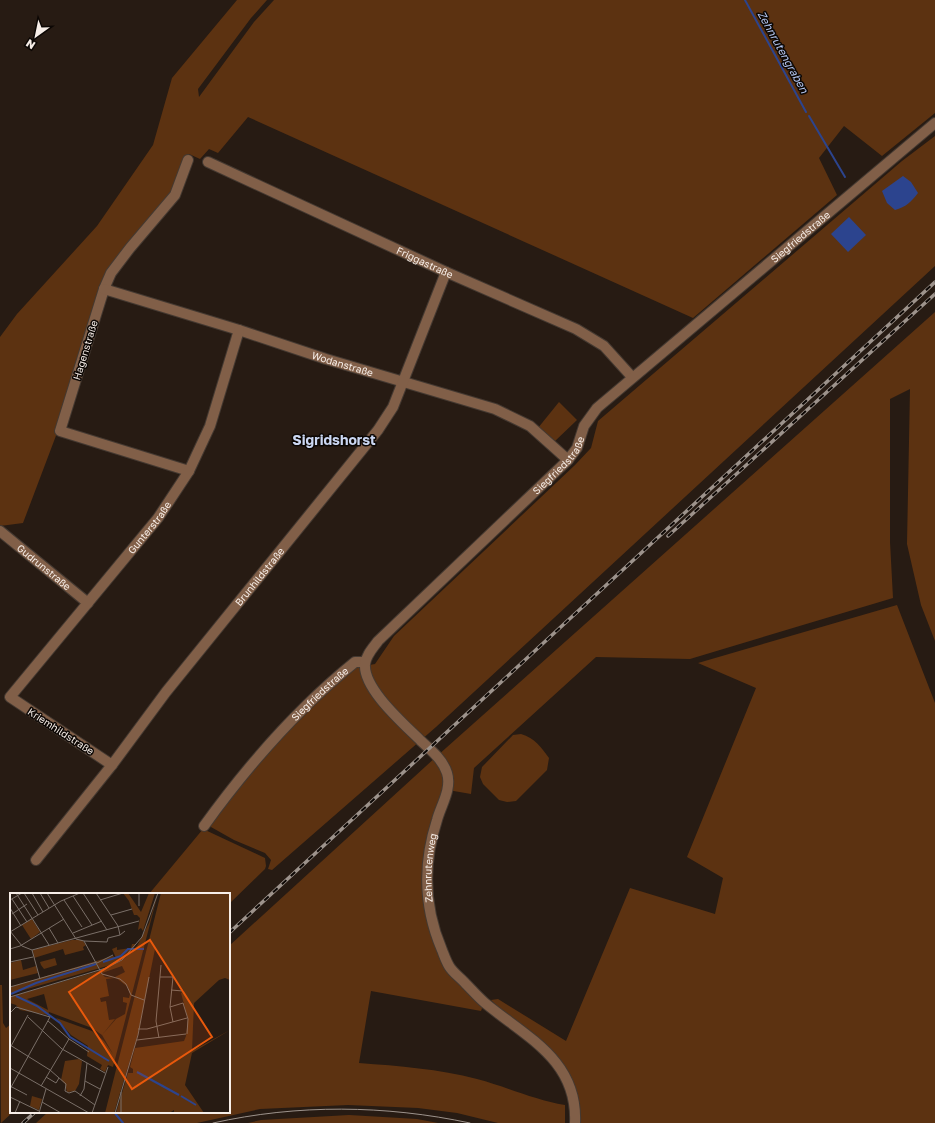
<svg xmlns="http://www.w3.org/2000/svg" width="935" height="1123" viewBox="0 0 935 1123" font-family="'Golos Text',sans-serif">
<style>
.green{fill:#5c3211}
.water{fill:#2c448e}
.lines{fill:none;stroke-linecap:round;stroke-linejoin:round}
.stream{stroke:#2c448e;stroke-width:2}
.minor-casing{stroke:#443931;stroke-width:12}
.minor{stroke:#815f48;stroke-width:10}
.tram{stroke:#9d938c;stroke-width:1}
.rail-casing{stroke:#9d938c;stroke-width:3.5}
.rail{stroke:#0c0704;stroke-width:2;stroke-dasharray:6;stroke-linecap:butt}
.labels{text-anchor:middle;stroke-width:3;stroke-linejoin:round;paint-order:stroke}
.street-label{font-size:10px;fill:#f7eee8;stroke:#0c0704}
.water-label{font-size:11px;font-style:italic;fill:#b3c5ef;stroke:#0c0704}
.district-label{font-size:14px;font-weight:bold;fill:#cbd7f2;stroke:#0c0704}
.inset-river{fill:none;stroke:#2c448e;stroke-width:2}
.inset-road{fill:none;stroke:#7a6f68;stroke-width:1}
.view{fill:#e8590c;fill-opacity:0.15;stroke:#e8590c;stroke-width:2}
.inset-edge{fill:none;stroke:#f7eee8;stroke-width:2}
</style>
<rect width="100%" height="100%" fill="#271b13"/>
<g class="green">
<path d="M 237,0 L 267,0 L 251,18 L 198,89 L 199,97 L 254,22 L 274,0 L 935,0 L 935,113 L 882,156 L 844,126 L 819,158 L 837,195 L 693,318 L 248,117 L 218,153 L 209,149 L 200,159 L 189,154 L 173,195 L 108,274 L 57,433 L 23,523 L 0,526 L 0,337 L 17,314 L 97,226 L 153,145 L 172,78 Z"/>
<path d="M 935,136 L 935,266 L 436,727 L 272,870 L 268,869 L 271,860 L 265,853 L 234,840 L 211,827 L 210,822 L 283,730 L 353,668 L 375,664 L 394,636 L 575,465 L 591,448 L 598,421 L 902,161 Z"/>
<path d="M 935,312 L 935,641 L 921,605 L 907,544 L 910,389 L 890,399 L 890,542 L 893,598 L 690,659 L 596,657 L 474,768 L 471,794 L 448,790 L 437,820 L 427,895 L 449,966 L 484,1003 L 481,1011 L 371,991 L 359,1063 C 399,1066 439,1069 477,1079 C 507,1087 535,1100 565,1105 L 565,1123 L 498,1123 L 457,1113 L 418,1108 L 348,1105 L 260,1109 L 197,1123 L 36,1123 L 48,1112 L 229,1112 L 229,946 L 437,756 Z"/>
<path d="M 559,402 L 577,420 L 554,442 L 538,428 Z"/>
<path d="M 897,605 L 935,703 L 935,1123 L 579,1123 L 569,1079 L 491,1000 L 498,999 L 566,1041 L 630,888 L 715,914 L 723,878 L 687,857 L 756,688 L 698,663 Z"/>
<path d="M 521,734 C 535,738 541,747 549,758 L 547,770 L 516,801 L 507,802 L 499,800 L 483,784 L 480,777 L 482,767 L 513,735 Z"/>
<path d="M 203,829 L 265,858 L 266,866 L 265,869 L 229,904 L 229,894 L 149,894 Z"/>
<path d="M 0,985 L 2,985 L 3,1023 L 6,1028 L 11,1024 L 11,1112 L 13,1112 L 1,1123 Z"/>
<path d="M 349,1115 L 417,1119 L 438,1123 L 248,1123 L 261,1120 Z"/>
</g>
<g class="water">
<path d="M 903,176 L 911,182 L 918,193 C 911,202 906,207 895,210 L 887,203 L 882,191 Z"/>
<path d="M 849,217 L 866,235 L 848,252 L 831,234 Z"/>
</g>
<g class="lines">
<g class="stream">
<path d="M 745,0 L 806,112"/>
<path d="M 809,116 L 845,177"/>
<path d="M 114,1112 L 123,1123"/>
</g>
<g class="minor-casing">
<g id="minor">
<path d="M 188,160 L 175,195 L 130,248 L 111,273 L 104,289 L 60,431 L 189,471"/>
<path id="s1" d="M 208,162 L 446,272 L 576,329 L 604,346 L 632,377"/>
<path id="s2" d="M 104,289 L 239,330 L 326,359 L 495,409 L 530,426 L 568,460"/>
<path id="s3" d="M 0,531 L 88,603"/>
<path id="s4" d="M 112,765 L 10,697 L 158,518 L 189,471 L 210,426 L 239,330"/>
<path id="s5" d="M 204,826 C 248,765 297,709 355,662 L 365,662"/>
<path id="s6" d="M 36,860 L 112,765 L 166,692 L 378,430 L 393,407 L 446,272"/>
<path id="s7" d="M 575,1123 C 578,1060 526,1037 485,1003 C 478,997 472,990 466,984 C 461,978 453,973 449,966 C 446,961 444,955 442,950 C 424,908 423,863 437,820 C 441,805 452,789 447,773 C 443,760 431,750 421,741 C 404,724 363,689 365,664 C 366,655 373,648 378,641 L 568,460 L 577,448 L 584,426 L 597,408 L 935,123"/>
</g>
</g>
<use href="#minor" class="minor"/>
<path class="tram" d="M 213,1123 C 298,1104 385,1105 470,1123"/>
<g class="rail-casing">
<g id="rail">
<path d="M 668,536 L 935,294"/>
<path d="M 229,933 L 935,282"/>
<path d="M 23,1123 L 35,1112"/>
</g>
</g>
<use href="#rail" class="rail"/>
</g>
<g class="labels">
<g class="street-label">
<text dy="4" stroke="none"><textPath href="#s7" startOffset="1163">Siegfriedstraße</textPath></text>
<text dy="4" stroke="none"><textPath href="#s1" startOffset="239">Friggastraße</textPath></text>
<text transform="translate(85 350) rotate(-73)" y="4">Hagenstraße</text>
<text dy="4" stroke="none"><textPath href="#s2" startOffset="250">Wodanstraße</textPath></text>
<text dy="4" stroke="none"><textPath href="#s7" startOffset="827">Siegfriedstraße</textPath></text>
<text dy="4" stroke="none"><textPath href="#s4" startOffset="342">Gunterstraße</textPath></text>
<text dy="4" stroke="none"><textPath href="#s3" startOffset="57">Gudrunstraße</textPath></text>
<text dy="4" stroke="none"><textPath href="#s6" startOffset="361">Brunhildstraße</textPath></text>
<text dy="4" stroke="none"><textPath href="#s5" startOffset="176">Siegfriedstraße</textPath></text>
<text transform="translate(61 731) rotate(33)" y="4">Kriemhildstraße</text>
<text dy="4" stroke="none"><textPath href="#s7" startOffset="311">Zehnrutenweg</textPath></text>
</g>
<g class="water-label">
<text transform="translate(783 52) rotate(61)" y="4">Zehnrutengraben</text>
</g>
<g class="district-label">
<text x="334" y="445">Sigridshorst</text>
</g>
</g>
<g transform="translate(10 893)">
<rect width="220" height="220" fill="#271b13"/>
<path d="M 113,0 L 118,0 L 131,19 L 139,0 L 145,0 L 133,38 L 131,35 L 128,37 L 130,25 L 127,22 L 124,22 L 119,8 ZM 148,0 L 103,174 L 98,172 L 95,179 L 90,176 L 92,172 L 77,163 L 78,153 L 61,142 L 46,125 L 82,138 L 94,148 L 103,161 L 92,142 L 106,126 L 115,121 L 117,110 L 113,109 L 113,104 L 119,105 L 120,101 L 118,94 L 105,84 L 115,79 L 112,73 L 92,80 L 91,77 L 111,68 L 127,53 L 139,30 ZM 151,0 L 220,0 L 220,87 L 215,85 L 209,87 L 184,110 L 182,158 L 220,137 L 182,160 L 175,192 L 194,220 L 164,220 L 164,217 L 159,220 L 106,220 L 118,180 L 123,180 L 123,176 L 120,174 L 125,155 L 174,148 L 176,143 L 178,126 L 171,100 L 174,98 L 145,56 L 128,141 L 116,180 L 104,220 L 95,220 ZM 22,26 L 30,39 L 21,46 L 12,32 ZM 62,47 L 72,47 L 76,52 L 73,54 L 74,57 L 55,62 L 53,56 L 24,65 L 23,57 ZM 122,51 L 126,51 L 117,62 L 104,71 L 0,101 L 0,94 L 103,63 L 106,65 L 102,56 L 107,54 L 107,57 L 121,55 ZM 45,65 L 47,72 L 34,76 L 31,72 L 30,69 ZM 11,67 L 13,77 L 26,73 L 28,80 L 0,87 L 0,70 ZM 89,78 L 95,84 L 104,85 L 96,86 L 99,103 L 90,105 L 91,109 L 96,108 L 99,127 L 105,126 L 92,142 L 82,135 L 39,119 L 38,122 L 10,117 L 6,112 L 0,110 L 0,104 ZM 34,101 L 38,117 L 17,106 ZM 69,166 L 72,168 L 69,191 L 65,198 L 57,199 L 55,191 L 51,187 L 55,168 ZM 22,203 L 32,206 L 29,217 L 20,213 Z" fill="#5c3211" fill-rule="evenodd"/>
<path class="inset-river" d="M 93,69 L 111,63 L 118,56 L 134,56M 1,101 L 26,90 L 86,71M 6,103 L 27,113 L 50,130 L 60,144 L 99,168M 127,179 L 169,202M 171,203 L 186,212"/>
<path class="inset-road" d="M 6,0 L 39,52M 14,0 L 28,22M 22,0 L 33,19M 30,0 L 39,15M 37,0 L 66,46 L 74,48 L 92,81 L 110,86 L 116,91 L 121,102 L 134,107M 73,0 L 97,37M 86,0 L 108,33 L 110,42 L 115,38M 63,3 L 82,32M 2,6 L 17,29M 0,7 L 12,0M 54,7 L 72,34M 90,7 L 113,0M 129,13 L 129,0M 0,15 L 11,33M 2,21 L 17,11M 101,22 L 122,16M 39,35 L 48,50M 0,38 L 12,53 L 22,57 L 129,28M 0,39 L 51,8 L 70,0M 63,40 L 92,28M 74,48 L 97,49 L 98,45 L 110,42M 0,56 L 10,53 L 54,26M 22,57 L 30,86M 0,69 L 23,64M 87,70 L 103,62M 150,84 L 163,84 L 160,114 L 163,129M 0,94 L 87,69M 161,97 L 173,98M 0,104 L 96,75 L 112,67 L 132,44 L 148,0M 160,114 L 173,110 L 178,126 L 177,141M 0,120 L 6,114 L 40,124 L 0,196M 18,124 L 52,156 L 95,180M 38,128 L 59,146 L 79,159M 128,136 L 137,136 L 177,125M 149,145 L 146,128 L 151,72M 127,147 L 176,141M 0,152 L 40,177 L 56,191 L 55,198 L 59,200M 0,155 L 18,122M 0,175 L 79,220M 36,184 L 46,190 L 49,185M 75,188 L 90,196M 0,193 L 17,202M 31,193 L 59,146M 59,200 L 65,198 L 85,212M 70,203 L 74,196 L 77,170M 0,204 L 29,218M 32,209 L 51,220M 5,220 L 10,208M 29,220 L 36,196M 82,220 L 98,174M 105,220 L 128,142 L 139,84M 111,220 L 111,199"/>
<path class="view" d="M 140,47 L 202,144 L 122,196 L 59,99 Z"/>
<rect width="220" height="220" class="inset-edge"/>
</g>
<g transform="translate(36 36) rotate(213)" stroke="#0c0704" stroke-width="3" paint-order="stroke">
<path d="M0-3L7 15L0 10L-7 15Z" fill="#f7eee8"/>
<text y="-6" font-size="11" font-weight="bold" text-anchor="middle" fill="#f7eee8">N</text>
</g>
</svg>
